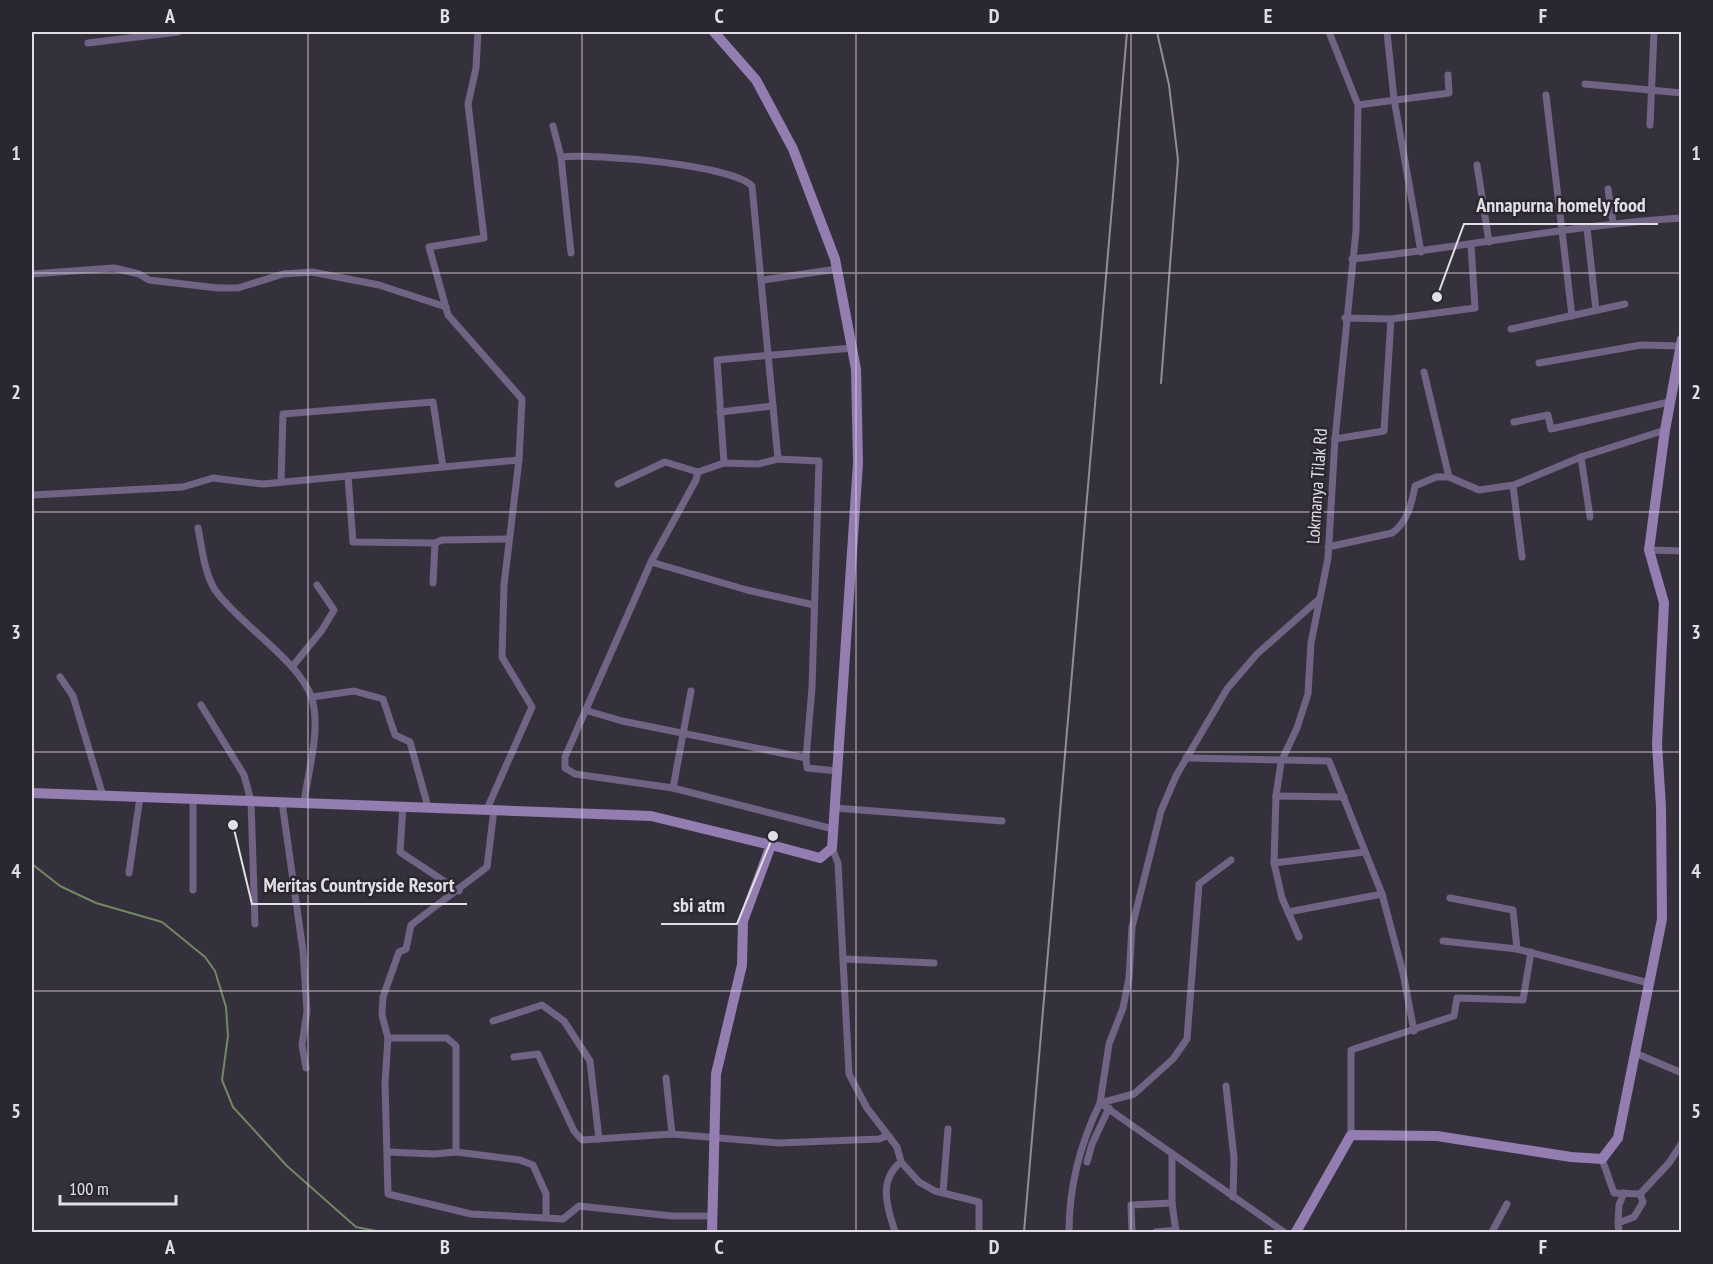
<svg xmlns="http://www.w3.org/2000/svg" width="1713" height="1264" viewBox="0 0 1713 1264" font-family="'PT Sans Narrow',sans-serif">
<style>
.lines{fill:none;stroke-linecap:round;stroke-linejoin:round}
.stream{stroke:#728764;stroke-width:2}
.street{stroke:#706384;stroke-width:7}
.secondary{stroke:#937db1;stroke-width:10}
.rail{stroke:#918d96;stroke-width:2}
.grid{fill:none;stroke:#e1dee5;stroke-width:1.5;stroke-opacity:0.55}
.labels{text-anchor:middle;stroke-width:5;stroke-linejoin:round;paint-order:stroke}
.street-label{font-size:18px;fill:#e1dee5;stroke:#2b2731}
.leader{fill:none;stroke:#e1dee5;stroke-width:2}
.callout-dot{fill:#e1dee5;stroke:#2b2731;stroke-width:2}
.callout-label{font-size:20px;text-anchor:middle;font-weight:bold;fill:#e1dee5;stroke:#2b2731;stroke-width:5;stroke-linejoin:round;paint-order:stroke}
.neatline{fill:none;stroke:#e1dee5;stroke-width:2}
.grid-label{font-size:20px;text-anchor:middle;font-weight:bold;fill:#e1dee5}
</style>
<rect width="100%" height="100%" fill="#35313c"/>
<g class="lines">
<path class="stream" d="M 32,864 L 60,886 L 96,903 L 162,922 L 205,957 L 215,971 L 226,1007 L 228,1036 L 222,1080 L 233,1107 L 287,1166 L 356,1227 L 381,1232"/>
<g class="street">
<path d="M 478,32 L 476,68 L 468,104 L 484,238 L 429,247 L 448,315 L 522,399 L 519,460 L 504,585 L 502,657 L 532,707 L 487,809"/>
<path d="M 1387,32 L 1394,99 L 1421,252"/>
<path d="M 88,43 L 178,32"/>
<path d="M 1585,84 L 1682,93"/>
<path d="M 1546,95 L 1572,316"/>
<path d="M 1358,105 L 1449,93 L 1448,75"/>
<path d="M 1650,125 L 1654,32"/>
<path d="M 553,126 L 561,157 L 571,253"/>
<path d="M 561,157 C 593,153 733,165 752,186 L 778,459"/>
<path d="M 1477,165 L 1489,242"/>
<path d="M 1608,189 L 1613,223"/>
<path d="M 1587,228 L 1596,310"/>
<path d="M 1352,259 C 1462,248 1571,225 1682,218"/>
<path d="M 32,274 L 114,268 L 139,274 L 149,280 L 218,288 L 238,288 L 283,274 L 312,272 L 379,285 L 446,307"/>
<path d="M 763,280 L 837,269"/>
<path d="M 1345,318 L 1391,319 L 1475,308 L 1471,245"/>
<path d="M 1511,329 L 1625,304"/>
<path d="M 1539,363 L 1641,345 L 1680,346"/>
<path d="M 1424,372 L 1449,477"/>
<path d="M 720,412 L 773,406"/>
<path d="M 1514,422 L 1548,415 L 1551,429 L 1669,402"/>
<path d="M 1335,439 L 1384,431 L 1391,319"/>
<path d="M 1581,457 L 1590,517"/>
<path d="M 724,463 L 717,360 L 852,348"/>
<path d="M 698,472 L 696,480 L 651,562 L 565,757 L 565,768 L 575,774 L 673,788 L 833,829"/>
<path d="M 348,476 L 353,542 L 435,543 L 442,540 L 509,539"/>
<path d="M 281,482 L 283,414 L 433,402 L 443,467"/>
<path d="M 618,484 L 665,462 L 698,472 L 724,463 L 758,464 L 778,459 L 819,461 L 812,688 L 806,758 L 807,768 L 837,771"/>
<path d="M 1513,486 L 1522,557"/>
<path d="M 32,495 L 183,487 L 213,478 L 263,484 L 519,460"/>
<path d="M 198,528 C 202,548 204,572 215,590 C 238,623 301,662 312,699 C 321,730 308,771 304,803"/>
<path d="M 1328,547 L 1392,533 C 1407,523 1412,503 1415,486 L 1436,477 L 1449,477 L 1479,490 L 1514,485 L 1581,457 L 1665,430"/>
<path d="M 1649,550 L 1682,551"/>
<path d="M 651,562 L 747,590 L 814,605"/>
<path d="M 433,583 L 435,543"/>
<path d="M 292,667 L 322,630 L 334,610 L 317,585"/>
<path d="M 60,677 L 73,696 L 103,796"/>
<path d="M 312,697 L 354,691 L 383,699 L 395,735 L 410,742 L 428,807"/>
<path d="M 201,705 L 244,775 L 251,801 L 255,924"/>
<path d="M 588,711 L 622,721 L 806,758"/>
<path d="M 1186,758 L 1329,761 L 1382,894 L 1403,973 L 1414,1031"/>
<path d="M 673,788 L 691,691"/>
<path d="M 1276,796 L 1344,797"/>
<path d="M 193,799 L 193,890"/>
<path d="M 282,802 L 303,951 L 307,1011 L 302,1045 L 306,1068"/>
<path d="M 403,806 L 400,852 L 459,891"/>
<path d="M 835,808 L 1002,821"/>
<path d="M 494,809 L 487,867 L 411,925 L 406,949 L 399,952 L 383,997 L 382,1015 L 388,1038 L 385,1083 L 388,1194 L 471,1214 L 563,1219 L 579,1206 L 672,1216 L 712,1216"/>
<path d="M 832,848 L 838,863 L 849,1074 L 867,1108 L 897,1147 L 901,1162 L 919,1182 L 935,1191 L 979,1202 L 979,1232"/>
<path d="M 1274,863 L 1365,852"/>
<path d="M 129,873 L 140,797"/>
<path d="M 1450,898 L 1513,910 L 1517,949"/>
<path d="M 1288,912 L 1382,894"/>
<path d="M 1299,937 L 1282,898 L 1274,863 L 1276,796 L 1281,762 L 1297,728 L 1308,694 L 1311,643 L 1328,558 L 1335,439 L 1356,231 L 1358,105 L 1329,32"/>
<path d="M 1443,941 L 1517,949 L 1649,983"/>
<path d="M 844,959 L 934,963"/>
<path d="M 493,1021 L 542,1005 L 564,1021 L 590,1061 L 599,1139"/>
<path d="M 388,1038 L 447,1038 L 456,1046 L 456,1152"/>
<path d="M 1635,1053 L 1682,1073"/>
<path d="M 514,1057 L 538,1054 L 574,1131 L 582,1140 L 672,1134 L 779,1143 L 879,1139 L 886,1136"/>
<path d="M 666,1078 L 672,1134"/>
<path d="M 1226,1086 L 1234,1158 L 1233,1197"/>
<path d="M 1351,1135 L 1351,1050 L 1454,1016 L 1457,998 L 1523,1000 L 1531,952"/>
<path d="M 388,1152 L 434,1154 L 456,1152 L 520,1160 L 533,1165 L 546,1194 L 546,1217"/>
<path d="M 1172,1154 L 1172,1203"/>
<path d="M 1602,1159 L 1614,1193 L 1640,1194 L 1669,1163 L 1682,1143"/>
<path d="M 1087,1162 L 1092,1144 L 1109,1108"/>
<path d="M 943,1192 L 948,1129"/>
<path d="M 1618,1223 L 1619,1205 L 1624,1193"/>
<path d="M 895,1232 C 888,1209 877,1181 901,1162"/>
<path d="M 1069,1232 C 1069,1187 1080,1144 1100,1103 L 1134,1094 L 1173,1059 L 1187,1039 L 1199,884 L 1231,860"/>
<path d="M 1132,1232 L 1131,1205 L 1172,1203 L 1176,1232"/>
<path d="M 1156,1232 L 1176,1230"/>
<path d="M 1284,1232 L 1100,1103 L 1109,1044 L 1123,1008 L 1129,978 L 1132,927 L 1161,811 L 1176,776 L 1227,689 L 1257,654 L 1318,600"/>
<path d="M 1492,1232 L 1507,1204"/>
<path d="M 1619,1232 L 1618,1223 L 1634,1217 L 1643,1202 L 1640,1194"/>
</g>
<g class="secondary">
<path d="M 714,32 L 756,80 L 793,149 L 835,259 L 856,369 L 858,463 L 832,848 L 820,858 L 771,845"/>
<path d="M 32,793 L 651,816 L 771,845 L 743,921 L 742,965 L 716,1074 L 712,1232"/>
<path d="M 1296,1232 L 1351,1135 L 1437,1136 L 1571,1157 L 1602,1159 L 1618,1138 L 1662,919 L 1661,807 L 1657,744 L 1664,603 L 1649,550 L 1665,430 L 1682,339"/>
</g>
<g class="rail">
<path d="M 1157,32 L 1169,85 L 1178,160 L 1161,383"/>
<path d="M 1024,1232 L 1127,32"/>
</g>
</g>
<path class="grid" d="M 308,32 L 308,1232M 582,32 L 582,1232M 856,32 L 856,1232M 1131,32 L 1131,1232M 1406,32 L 1406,1232M 32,273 L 1682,273M 32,512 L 1682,512M 32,752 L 1682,752M 32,991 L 1682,991"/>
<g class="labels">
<g class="street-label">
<text transform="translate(1317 486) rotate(-86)" y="6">Lokmanya Tilak Rd</text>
</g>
</g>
<path class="leader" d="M1437 297L1464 224H1658M233 825L252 904H467M773 836L737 924H661"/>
<g class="callout-dot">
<circle cx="1437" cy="297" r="6"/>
<circle cx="233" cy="825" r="6"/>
<circle cx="773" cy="836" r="6"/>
</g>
<g class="callout-label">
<text x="1561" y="212">Annapurna homely food</text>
<text x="359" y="892">Meritas Countryside Resort</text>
<text x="699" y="912">sbi atm</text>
</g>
<rect width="1713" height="1264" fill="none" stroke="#2b2731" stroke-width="66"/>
<path d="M60 1195v9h116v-9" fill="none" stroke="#e1dee5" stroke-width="3"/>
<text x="69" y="1195" font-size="18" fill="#e1dee5" stroke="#2b2731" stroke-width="4.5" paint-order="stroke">100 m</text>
<rect x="33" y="33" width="1647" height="1198" class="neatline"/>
<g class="grid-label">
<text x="170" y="23">A</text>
<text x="445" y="23">B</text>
<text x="719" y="23">C</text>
<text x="994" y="23">D</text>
<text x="1268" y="23">E</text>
<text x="1543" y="23">F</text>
<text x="16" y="160">1</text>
<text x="1696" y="160">1</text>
<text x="16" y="399">2</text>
<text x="1696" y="399">2</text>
<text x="16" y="639">3</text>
<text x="1696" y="639">3</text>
<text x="16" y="878">4</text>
<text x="1696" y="878">4</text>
<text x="16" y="1118">5</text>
<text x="1696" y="1118">5</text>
<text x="170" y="1254">A</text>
<text x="445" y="1254">B</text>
<text x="719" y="1254">C</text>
<text x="994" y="1254">D</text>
<text x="1268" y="1254">E</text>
<text x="1543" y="1254">F</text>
</g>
</svg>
